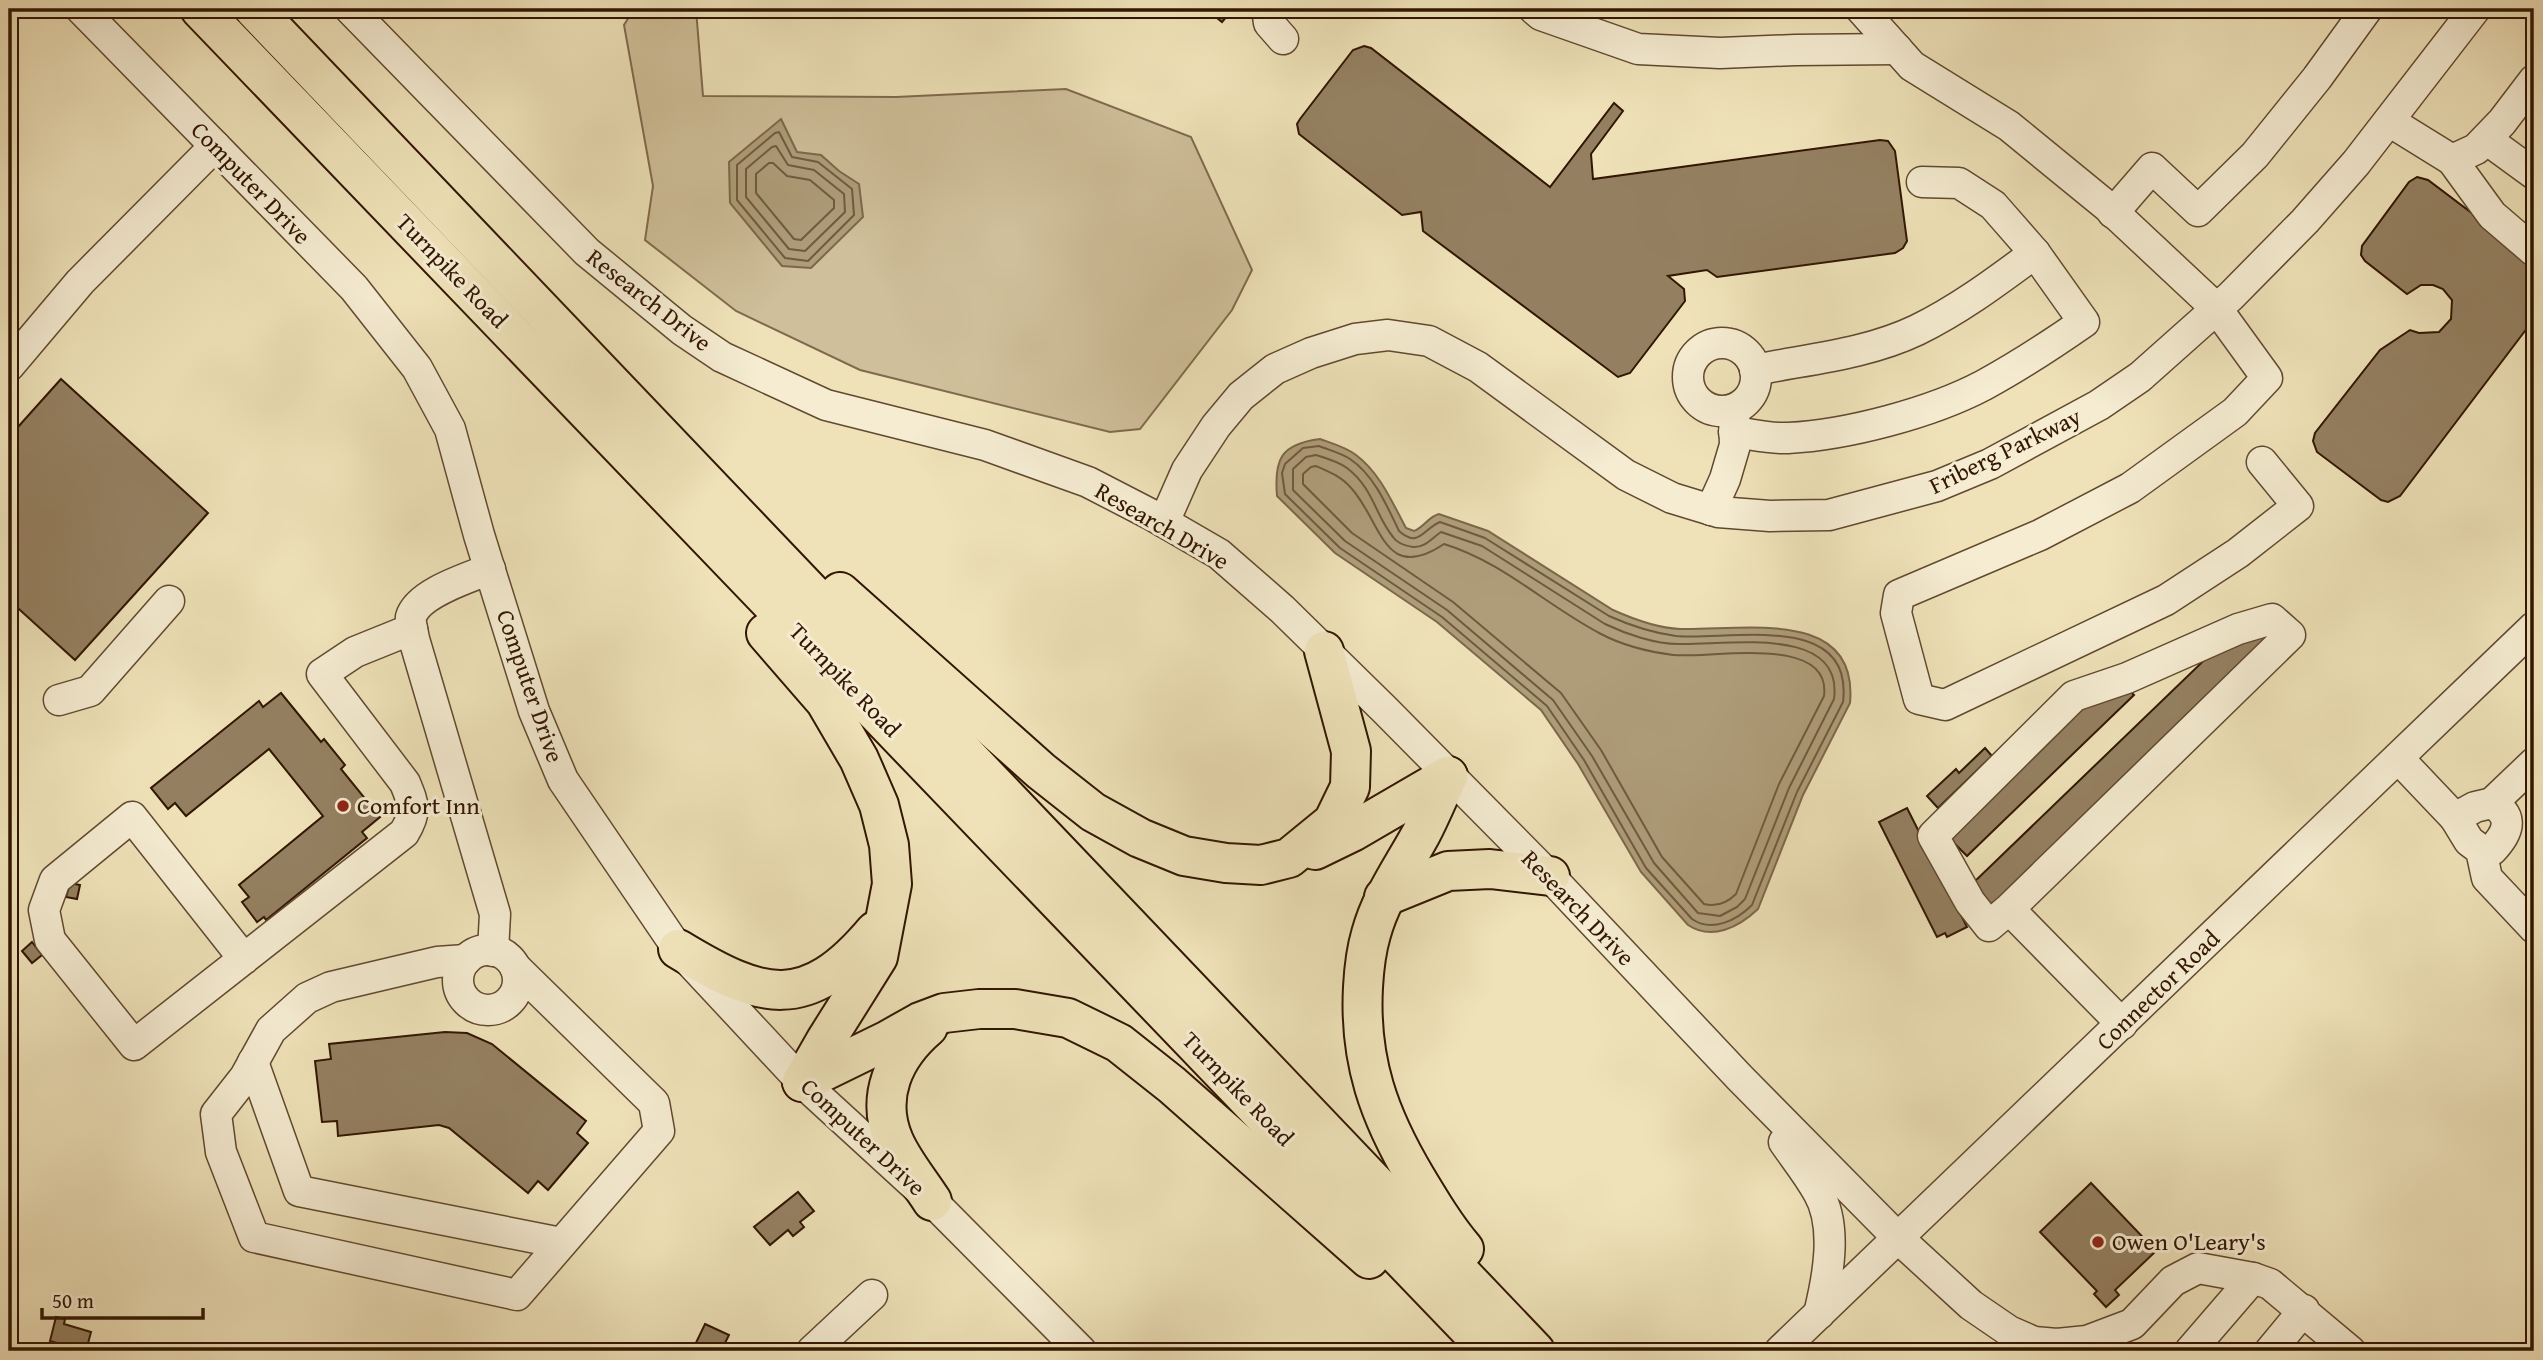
<svg xmlns="http://www.w3.org/2000/svg" width="2543" height="1360" viewBox="0 0 2543 1360" font-family="'Gentium Book Plus',serif">
<style>
.green{fill:#cfbf9a;stroke:#806a4e;stroke-width:2}
.water{fill:#af9d7a;stroke:#7d674a;stroke-width:2}
.lines{fill:none;stroke-linecap:round;stroke-linejoin:round}
.shore{stroke:#705a3e;stroke-width:2}
.building{fill:#948061;stroke:#321601;stroke-width:2}
.minor-casing{stroke:#61492f;stroke-width:33}
.highway-casing{stroke:#321601;stroke-width:42}
.minor{stroke:#f5ecd2;stroke-width:30}
.highway{stroke:#efe2b9;stroke-width:38}
.poi-dot{fill:#8f2418;stroke:#f5ecd2;stroke-width:2.5}
.labels{text-anchor:middle;stroke-width:6;stroke-linejoin:round;paint-order:stroke}
.street-label{font-size:24px;fill:#321601;stroke:#f5ecd2}
.poi-label{font-size:24px;fill:#321601;stroke:#f5ecd2;text-anchor:start}
</style>
<rect width="100%" height="100%" fill="#efe2b9"/>
<filter id="stains"><feTurbulence type="fractalNoise" baseFrequency=".00286" numOctaves="4"/><feColorMatrix values="0 0 0 0 .2 0 0 0 0 .09 0 0 0 0 .02 0 0 0 .5 -.17"/></filter>
<radialGradient id="worn" r=".72"><stop offset=".6" stop-color="#630" stop-opacity="0"/><stop offset="1" stop-color="#630" stop-opacity=".3"/></radialGradient>
<path class="green" d="M 634,9 L 696,9 L 703,96 L 896,97 L 1066,89 L 1191,137 L 1252,270 L 1232,310 L 1140,429 L 1110,432 L 860,370 L 736,311 L 645,240 L 653,186 L 624,25 Z"/>
<g class="water">
<path d="M 781,119 L 797,152 L 821,155 L 839,171 L 859,184 L 863,217 L 811,268 L 782,266 L 730,203 L 729,162 Z"/>
<path d="M 1320,439 C 1331,443 1346,447 1356,455 C 1380,473 1392,502 1406,528 L 1414,531 C 1424,527 1428,517 1439,514 L 1488,531 L 1613,610 C 1633,619 1658,628 1680,629 C 1741,631 1859,606 1850,703 L 1803,795 L 1758,909 C 1739,927 1712,941 1688,925 L 1641,872 L 1578,764 L 1541,710 L 1437,622 L 1335,553 L 1277,496 C 1274,460 1280,444 1320,439 Z"/>
</g>
<g class="lines">
<g class="shore">
<path d="M 779,132 L 792,157 L 818,162 L 852,189 L 854,215 L 808,261 L 785,258 L 737,200 L 737,165 L 775,133 Z"/>
<path d="M 776,146 L 788,165 L 814,170 L 844,194 L 845,212 L 805,251 L 789,249 L 746,197 L 746,169 L 772,147 Z"/>
<path d="M 769,163 L 773,163 L 787,176 L 810,180 L 834,200 L 834,208 L 801,240 L 794,239 L 756,193 L 756,174 Z"/>
<path d="M 1319,446 C 1329,450 1341,453 1350,459 C 1374,475 1387,506 1399,531 C 1419,549 1424,528 1440,522 L 1485,538 L 1609,616 C 1629,625 1654,633 1676,636 C 1729,641 1854,610 1843,702 L 1797,792 L 1752,905 C 1737,920 1712,933 1692,919 L 1646,868 L 1584,760 L 1547,706 L 1442,617 L 1340,548 L 1285,494 L 1282,473 L 1285,464 L 1303,448 Z"/>
<path d="M 1316,455 C 1326,458 1339,462 1347,468 C 1374,489 1375,515 1393,537 C 1397,543 1406,546 1413,547 C 1425,548 1432,538 1441,532 L 1482,546 L 1605,624 C 1626,634 1655,644 1678,644 C 1724,646 1844,623 1834,699 L 1789,788 L 1745,899 L 1737,907 L 1720,916 L 1698,913 L 1654,863 L 1592,756 L 1553,700 L 1447,610 L 1345,541 L 1293,490 L 1293,469 L 1306,457 Z"/>
<path d="M 1316,466 C 1330,472 1342,477 1352,489 C 1382,523 1384,584 1444,544 C 1503,562 1547,606 1601,634 C 1622,645 1650,652 1673,655 C 1709,659 1832,633 1824,696 L 1779,784 L 1736,894 C 1727,903 1716,907 1704,904 L 1662,857 L 1601,750 L 1561,693 L 1453,602 L 1352,533 L 1303,484 L 1303,474 L 1311,467 Z"/>
</g>
</g>
<g class="building">
<path d="M 1214,9 L 1233,9 L 1222,22 L 1211,13 Z"/>
<path d="M 1364,46 L 1371,48 L 1550,187 L 1614,103 L 1623,111 L 1591,154 L 1593,179 L 1880,140 L 1888,141 L 1895,151 L 1907,241 L 1903,248 L 1895,253 L 1717,277 L 1707,270 L 1668,276 L 1684,289 L 1685,301 L 1630,373 L 1618,377 L 1423,231 L 1421,212 L 1402,215 L 1299,134 L 1297,124 L 1300,119 L 1353,50 Z"/>
<path d="M 2417,177 L 2428,180 L 2534,260 L 2534,319 L 2400,496 L 2388,502 L 2381,500 L 2317,452 L 2313,441 L 2315,433 L 2380,350 L 2410,330 L 2419,333 L 2439,332 L 2451,319 L 2452,300 L 2443,289 L 2433,285 L 2421,285 L 2407,294 L 2365,261 L 2361,255 L 2362,246 L 2409,182 Z"/>
<path d="M 61,379 L 208,513 L 75,660 L 9,600 L 9,437 Z"/>
<path d="M 2248,632 L 2273,636 L 1993,907 L 1971,885 L 2224,641 Z"/>
<path d="M 2122,684 L 2134,695 L 1967,856 L 1945,834 L 2087,697 Z"/>
<path d="M 281,693 L 321,742 L 324,739 L 345,765 L 341,769 L 380,817 L 362,832 L 367,838 L 266,920 L 264,917 L 257,922 L 242,902 L 249,897 L 239,885 L 323,816 L 269,749 L 186,816 L 175,803 L 168,809 L 151,788 L 259,701 L 263,707 Z"/>
<path d="M 1985,748 L 1992,756 L 1938,808 L 1927,796 L 1956,769 L 1959,773 Z"/>
<path d="M 1907,808 L 1967,927 L 1947,937 L 1945,933 L 1937,937 L 1879,822 Z"/>
<path d="M 2528,817 L 2534,817 L 2534,841 L 2527,840 Z"/>
<path d="M 70,883 L 80,885 L 77,899 L 66,897 Z"/>
<path d="M 32,942 L 42,955 L 32,963 L 22,951 Z"/>
<path d="M 445,1032 L 467,1033 L 492,1044 L 586,1121 L 577,1133 L 588,1143 L 548,1190 L 538,1181 L 528,1193 L 449,1128 L 439,1125 L 338,1136 L 337,1121 L 322,1122 L 315,1061 L 331,1059 L 329,1044 Z"/>
<path d="M 2091,1183 L 2156,1251 L 2115,1290 L 2119,1295 L 2106,1307 L 2094,1294 L 2097,1291 L 2040,1232 Z"/>
<path d="M 798,1192 L 814,1211 L 800,1222 L 804,1227 L 793,1236 L 788,1230 L 770,1245 L 754,1227 Z"/>
<path d="M 56,1317 L 65,1319 L 64,1324 L 91,1332 L 86,1351 L 50,1341 Z"/>
<path d="M 705,1324 L 729,1335 L 721,1351 L 692,1351 Z"/>
</g>
<g class="lines">
<g class="minor-casing">
<g id="minor">
<path d="M 81,9 L 354,288 L 417,368 L 450,429 L 479,535 L 534,711 L 563,780 L 678,949 L 802,1082 L 932,1201 L 1081,1351"/>
<path d="M 350,9 L 587,252 L 682,330 L 722,357 L 826,405 L 985,445 L 1088,482 L 1150,514 L 1219,554 L 1282,609 L 1385,710 L 1558,885 L 1740,1078 L 1898,1238 L 1971,1305 L 2009,1331 L 2034,1342 L 2057,1344 L 2087,1341 L 2132,1324 L 2173,1281 L 2198,1268 L 2253,1278 L 2270,1284 L 2350,1351"/>
<path d="M 1267,9 L 1269,23 L 1283,39"/>
<path d="M 1534,9 L 1541,15 L 1638,49 L 1720,53 L 1795,50 L 1897,49"/>
<path d="M 1861,9 L 1912,66 L 2009,126 L 2108,207 L 2217,309 L 2267,378 L 2235,412 L 2130,488 L 2040,535 L 1899,595 L 1896,613 L 1919,699 L 1945,705 L 2166,600 L 2238,553 L 2298,506 L 2262,462"/>
<path d="M 2389,121 L 2452,160 L 2476,149 L 2502,122 L 2534,80"/>
<path d="M 2486,139 L 2534,174"/>
<path d="M 2452,160 L 2492,215 L 2534,251"/>
<path d="M 2113,213 L 2152,168 L 2198,211 L 2255,155 L 2317,78 L 2367,9"/>
<circle cx="1722" cy="377" r="34"/>
<path d="M 9,366 L 80,282 L 215,146"/>
<path d="M 1755,370 C 1809,359 1867,354 1917,330 C 1960,309 1997,281 2035,253 L 1993,205 L 1959,183 L 1922,182"/>
<path d="M 1734,432 C 1751,434 1770,439 1788,438 C 1847,435 1931,413 1984,385 C 2019,366 2051,345 2084,322 L 2035,253"/>
<path d="M 1711,510 L 1725,479 L 1735,445 L 1734,413"/>
<path d="M 1164,522 L 1187,470 L 1216,426 L 1241,396 L 1275,369 L 1311,353 L 1355,339 L 1388,335 L 1429,341 L 1478,367 L 1626,475 L 1672,498 L 1718,512 L 1770,516 L 1829,515 L 1937,486 L 1990,464 L 2099,405 L 2140,377 L 2231,296 L 2305,221 L 2356,163 L 2475,9"/>
<path d="M 490,569 C 468,578 418,593 411,617 C 410,623 413,632 414,639 L 495,914 L 493,951"/>
<path d="M 59,700 L 90,691 L 169,601"/>
<path d="M 2398,758 L 2455,818 L 2469,841 L 2481,850 L 2487,878 L 2534,928"/>
<path d="M 2455,818 L 2475,807 L 2492,803 L 2534,763"/>
<path d="M 2481,850 L 2492,850 C 2508,833 2515,817 2492,803"/>
<path d="M 2009,909 L 1989,926 L 1970,902 L 1933,836 L 2074,696 L 2127,678 L 2238,629 L 2272,619 L 2290,635 L 2009,909 L 2122,1024"/>
<circle cx="488" cy="980" r="30"/>
<path d="M 244,959 L 132,817 L 55,880 L 44,910 L 50,940 L 134,1045 L 404,833 C 417,812 414,805 405,783 L 322,674 L 355,652 L 412,629"/>
<path d="M 466,960 L 437,962 L 331,987 L 307,998 L 271,1030 L 245,1077 L 216,1114 L 221,1152 L 254,1237 L 517,1295 L 659,1131 L 654,1103 L 515,967"/>
<path d="M 253,1062 L 299,1191 L 561,1243"/>
<path d="M 1784,1142 C 1795,1158 1808,1174 1818,1192 C 1838,1226 1828,1277 1819,1314"/>
<path d="M 812,1351 L 872,1295"/>
<path d="M 1780,1351 L 2534,627"/>
<path d="M 2190,1351 L 2253,1278"/>
<path d="M 2270,1351 L 2304,1310"/>
</g>
</g>
<g class="highway-casing">
<g id="highway">
<path d="M 200,9 L 1490,1351"/>
<path d="M 254,9 L 1535,1351"/>
<path d="M 840,592 L 1041,771 L 1093,812 L 1140,838 L 1184,856 L 1226,863 L 1261,865 L 1289,858 L 1333,822 L 1350,787 L 1351,751 L 1324,651"/>
<path d="M 766,633 L 825,701 L 859,759 L 879,805 L 889,845 L 892,884 L 878,957 L 826,1040 L 802,1082"/>
<path d="M 1448,776 C 1439,795 1431,815 1421,834 C 1403,867 1381,897 1371,934 C 1366,951 1364,969 1363,987 C 1359,1061 1379,1116 1416,1178 C 1431,1203 1446,1228 1464,1249"/>
<path d="M 1315,850 L 1352,832 L 1448,776"/>
<path d="M 1384,897 L 1448,871 L 1490,869 L 1550,876"/>
<path d="M 678,949 C 762,1000 806,1013 875,931"/>
<path d="M 928,1027 C 894,1056 875,1097 894,1141 C 903,1162 920,1182 932,1201"/>
<path d="M 802,1082 L 888,1040 L 920,1022 L 944,1013 L 979,1009 L 1015,1009 L 1068,1018 L 1119,1043 L 1172,1085 L 1369,1259"/>
</g>
</g>
<use href="#minor" class="minor"/>
<use href="#highway" class="highway"/>
</g>
<g class="poi-dot">
<circle cx="343" cy="806" r="7"/>
<circle cx="2098" cy="1242" r="7"/>
</g>
<g class="labels">
<g class="street-label">
<text transform="translate(251 183) rotate(46)" y="8">Computer Drive</text>
<text transform="translate(452 271) rotate(46)" y="8">Turnpike Road</text>
<text transform="translate(649 300) rotate(38)" y="8">Research Drive</text>
<text transform="translate(2005 451) rotate(-26)" y="8">Friberg Parkway</text>
<text transform="translate(1162 526) rotate(30)" y="8">Research Drive</text>
<text transform="translate(845 680) rotate(46)" y="8">Turnpike Road</text>
<text transform="translate(530 686) rotate(71)" y="8">Computer Drive</text>
<text transform="translate(1578 908) rotate(46)" y="8">Research Drive</text>
<text transform="translate(2158 990) rotate(-44)" y="8">Connector Road</text>
<text transform="translate(1238 1089) rotate(46)" y="8">Turnpike Road</text>
<text transform="translate(863 1137) rotate(43)" y="8">Computer Drive</text>
</g>
<g class="poi-label">
<text x="357" y="814">Comfort Inn</text>
<text x="2112" y="1250">Owen O'Leary's</text>
</g>
</g>
<rect width="2543" height="1360" fill="none" stroke="#efe2b9" stroke-width="35"/>
<rect x="10" y="10" width="2522" height="1339" fill="none" stroke="#321601" stroke-width="3.5"/>
<rect x="18" y="18" width="2508" height="1325" fill="none" stroke="#321601" stroke-width="2"/>
<path d="M42 1308v10h161v-10" fill="none" stroke="#321601" stroke-width="3.5"/>
<text x="52" y="1308" font-size="21" fill="#321601" stroke="#f5ecd2" stroke-width="5" paint-order="stroke">50 m</text>
<rect width="100%" height="100%" filter="url(#stains)"/>
<rect width="100%" height="100%" fill="url(#worn)"/>
</svg>
